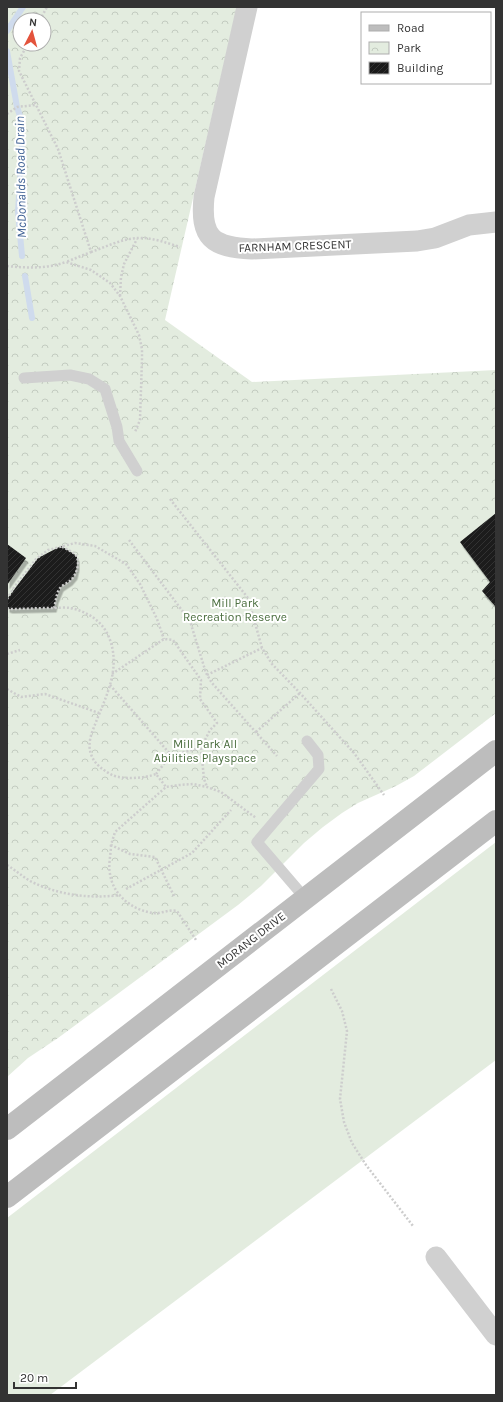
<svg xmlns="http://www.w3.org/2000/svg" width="503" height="1402" viewBox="0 0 503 1402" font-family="Karla,sans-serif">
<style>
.green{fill:#e3ecdf}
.park{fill:url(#park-crowns);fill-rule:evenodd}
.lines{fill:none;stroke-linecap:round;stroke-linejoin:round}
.stream{stroke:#cfdbed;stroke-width:6}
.building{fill:url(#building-hatch);filter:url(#shadow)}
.path{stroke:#cdcdcd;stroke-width:2.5;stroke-dasharray:2 2;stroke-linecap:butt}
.service{stroke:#d0d0d0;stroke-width:11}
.minor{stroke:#d0d0d0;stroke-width:21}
.secondary{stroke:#bdbdbd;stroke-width:22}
.labels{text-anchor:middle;stroke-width:4;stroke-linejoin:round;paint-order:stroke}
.street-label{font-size:12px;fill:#333;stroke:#fff}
.park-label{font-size:12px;fill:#4c6f40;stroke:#fff}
.water-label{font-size:13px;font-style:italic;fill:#406295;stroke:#fff}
</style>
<defs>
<pattern id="park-crowns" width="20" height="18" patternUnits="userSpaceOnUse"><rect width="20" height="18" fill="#e3ecdf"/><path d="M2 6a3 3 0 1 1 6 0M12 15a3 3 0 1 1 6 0" fill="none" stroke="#c3cbc0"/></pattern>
<pattern id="building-hatch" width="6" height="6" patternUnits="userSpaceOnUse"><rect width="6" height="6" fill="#1a1a1a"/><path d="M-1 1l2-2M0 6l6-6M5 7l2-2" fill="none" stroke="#333"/></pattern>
<filter id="shadow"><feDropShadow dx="2.5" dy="4.5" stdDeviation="0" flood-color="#0004"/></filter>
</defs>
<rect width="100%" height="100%" fill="#fff"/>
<path class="green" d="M 496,842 L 496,1060 L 50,1395 L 7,1395 L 7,1218 Z"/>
<path class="park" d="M 7,7 L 237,7 L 165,320 L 252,382 L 496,370 L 496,713 L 414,776 L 396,786 L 358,803 L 342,813 L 323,827 L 304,843 L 261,886 L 238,905 L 58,1038 L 28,1058 L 7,1077 ZM 20,20 L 44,20 L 44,44 L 20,44 Z"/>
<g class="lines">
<g class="stream">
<path d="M 7,31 L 23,7"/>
<path d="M 7,51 L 17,107 L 20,116 L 22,149 L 18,212 L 22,256"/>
<path d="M 25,276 L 32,318"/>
</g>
</g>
<g class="building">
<path d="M 496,513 L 496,605 L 495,606 L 482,591 L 490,582 L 460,542 Z"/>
<path d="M 7,544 L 26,558 L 7,585 Z"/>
<path d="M 61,546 L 74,554 L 77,557 L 77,566 L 75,575 L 70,581 L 61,587 L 56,599 L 54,608 L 10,609 L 7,608 L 7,599 L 38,558 Z"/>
</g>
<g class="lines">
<g class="path">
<path d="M 40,20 L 47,7"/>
<path d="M 28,44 L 20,58 L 19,71 L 58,149 L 91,252 L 66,262 L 91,270 L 110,283 L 120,296 L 139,335 L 142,349 L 142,359 L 140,420 L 135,432"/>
<path d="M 7,114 L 17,107 L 35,105"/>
<path d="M 91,252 C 105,247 122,239 137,238 C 151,237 167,243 180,247"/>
<path d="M 7,266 C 27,268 46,269 66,262"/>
<path d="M 120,296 L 121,277 L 124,264 L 137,239"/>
<path d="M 170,499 L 248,598 L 262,648 L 272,664 L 300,693 L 354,753 L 384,795"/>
<path d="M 129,540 L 190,621 L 206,673 L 212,683 L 277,756"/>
<path d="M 7,599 L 15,586 L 36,559 L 48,550 L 75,543 L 95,546 L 126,564 L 140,584 L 157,619 L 164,639"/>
<path d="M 7,608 L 10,609 C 24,609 38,608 52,608 C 58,608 65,607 70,608 C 86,611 101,620 108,635 C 122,666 107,694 96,722 C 92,732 87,743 91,754 C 94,764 103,770 112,775 C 123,780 146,778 156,774 L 166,787"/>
<path d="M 54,608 C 56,602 56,592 61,587 C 64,584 68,583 71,580 C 77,574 81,561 75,554 C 71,551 66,549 61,546"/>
<path d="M 7,654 L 20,650"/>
<path d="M 112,674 L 164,639 L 173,640 L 201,680 L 200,699 L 217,723 L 210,730 L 201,748 L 171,755 L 156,774"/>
<path d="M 207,675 L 262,648"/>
<path d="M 110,685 L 171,755"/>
<path d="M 7,689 L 21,697 L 45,694 L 99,713"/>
<path d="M 256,732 L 300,693"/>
<path d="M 201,748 L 204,779 L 207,787"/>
<path d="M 111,845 C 111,854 108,865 110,874 C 113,895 132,910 153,913 C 161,914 169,909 177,911 L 196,940"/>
<path d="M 7,865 C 15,870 22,876 30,881 C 58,895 89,899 120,895"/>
<path d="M 126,889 L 192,853 L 231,810"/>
<path d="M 174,896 L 155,857 L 130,854 L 111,845 L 115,832 L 166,787 L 179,785 L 193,784 L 207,787 L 221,792 L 256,818"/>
<path d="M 331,989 L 342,1011 L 347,1031 L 340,1099 L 344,1122 L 352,1143 L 366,1165 L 413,1226"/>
</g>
<g class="service">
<path d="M 24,378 L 70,375 L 89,379 L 105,389 L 117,427 L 119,441 L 137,471"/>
<path d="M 305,898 L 257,842 L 319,769 L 318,755 L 307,741"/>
</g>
<g class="minor">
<path d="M 247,7 L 204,197 C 200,238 212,247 252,249 L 417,241 L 435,238 L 469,225 L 496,222"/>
<path d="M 436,1257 L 496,1335"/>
</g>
<g class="secondary">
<path d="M 7,1129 C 170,1004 332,877 496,751"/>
<path d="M 7,1197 L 496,821"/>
</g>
</g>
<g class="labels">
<g class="street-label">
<text transform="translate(295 246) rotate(-2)" y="4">FARNHAM CRESCENT</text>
<text transform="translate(251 940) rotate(-38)" y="4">MORANG DRIVE</text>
</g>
<g class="park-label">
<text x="235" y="607">Mill Park<tspan x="235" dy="14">Recreation Reserve</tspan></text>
<text x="205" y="748">Mill Park All<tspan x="205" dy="14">Abilities Playspace</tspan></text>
</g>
<g class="water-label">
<text transform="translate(20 177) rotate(-91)" y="5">McDonalds Road Drain</text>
</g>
</g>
<rect width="503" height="1402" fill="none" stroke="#333333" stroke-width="16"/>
<rect x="361" y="12" width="130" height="72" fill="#ffffff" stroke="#adadad"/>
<rect x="369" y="25" width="20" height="6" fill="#bdbdbd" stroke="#adadad"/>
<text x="397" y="32" font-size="12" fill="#333333">Road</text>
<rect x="369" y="42" width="20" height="12" fill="url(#park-crowns)" stroke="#adadad"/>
<text x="397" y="52" font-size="12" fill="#333333">Park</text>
<rect x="369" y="62" width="20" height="12" fill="url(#building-hatch)" stroke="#adadad"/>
<text x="397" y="72" font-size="12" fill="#333333">Building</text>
<g transform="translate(32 32) rotate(6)"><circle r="19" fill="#ffffff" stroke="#adadad"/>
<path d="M0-3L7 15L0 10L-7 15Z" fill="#e3533c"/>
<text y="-6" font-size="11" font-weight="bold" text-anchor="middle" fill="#333333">N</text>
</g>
<path d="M14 1382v6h62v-6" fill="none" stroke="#333333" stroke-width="2"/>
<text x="20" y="1382" font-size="12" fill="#333333" stroke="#ffffff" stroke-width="3" paint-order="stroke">20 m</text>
</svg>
